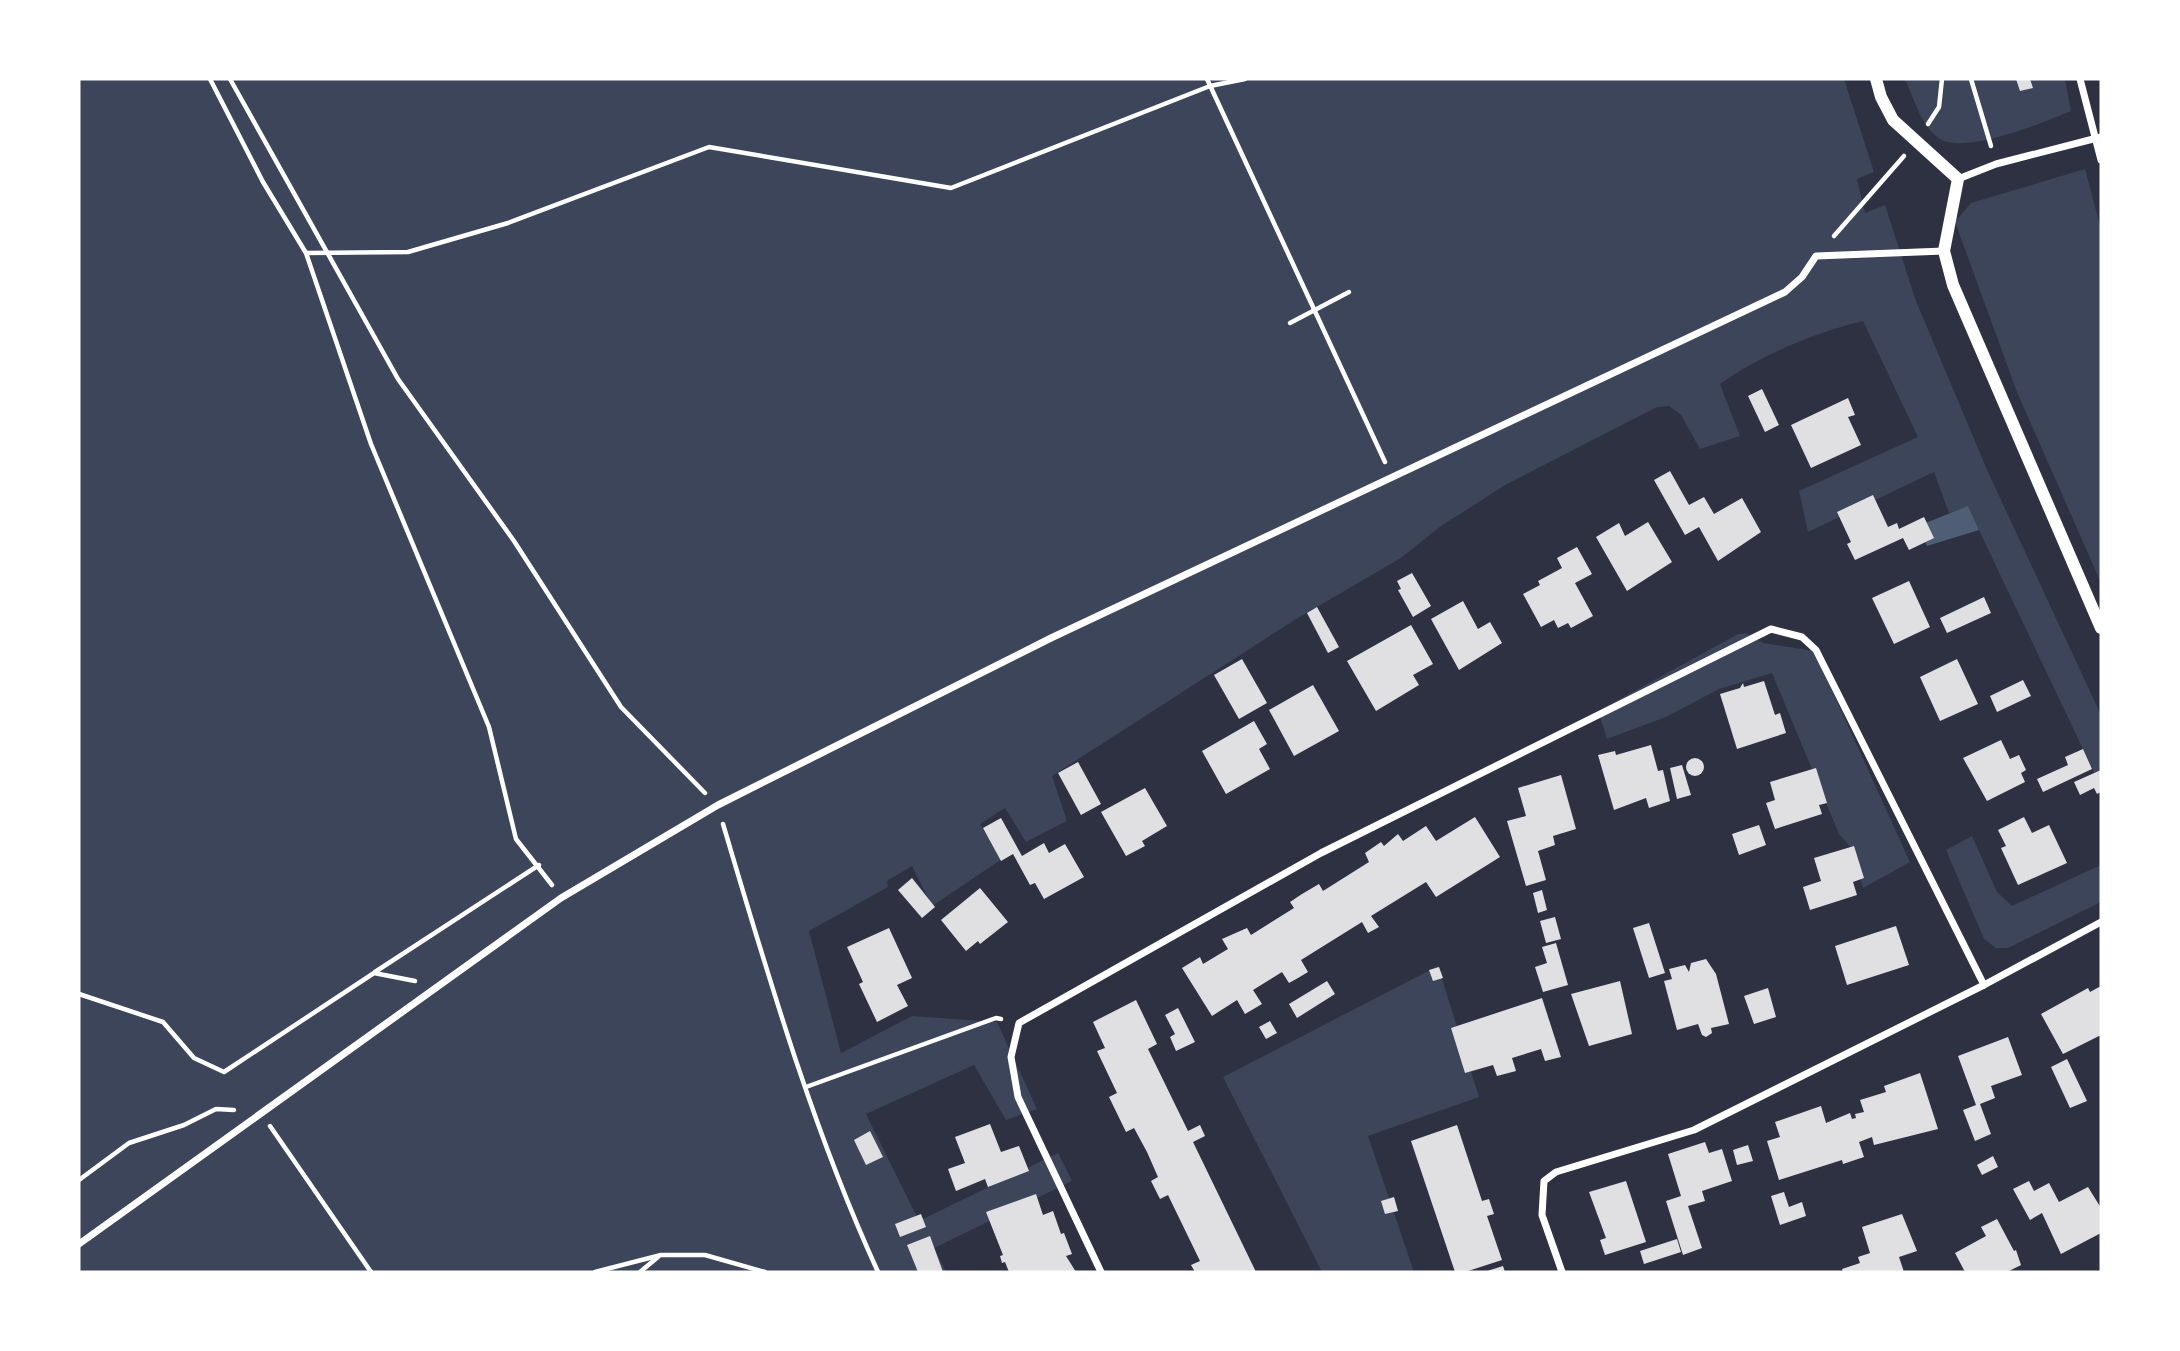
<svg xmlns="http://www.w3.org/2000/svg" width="2180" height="1351" viewBox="0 0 2180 1351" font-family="'Work Sans',sans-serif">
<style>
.green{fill:#3c4559}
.water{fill:#4f5d75}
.building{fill:#e0e0e3}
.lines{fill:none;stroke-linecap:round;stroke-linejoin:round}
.path{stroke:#fff;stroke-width:4.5}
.minor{stroke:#fff;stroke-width:7}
.tertiary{stroke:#fff;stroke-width:12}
</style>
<rect width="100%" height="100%" fill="#2d3142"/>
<g class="green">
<path d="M 79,79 L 1844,79 L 1874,172 L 1857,179 L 1865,213 L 1885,205 L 1916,301 L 1988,472 L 2101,715 L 2101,787 L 1968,507 L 1949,513 L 1934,472 L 1808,532 L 1799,491 L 1918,437 L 1863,321 C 1817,332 1758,356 1720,384 L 1740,436 L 1700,449 L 1681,415 L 1669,406 L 1657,407 L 1507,484 L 1441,526 L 1401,558 L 1293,621 L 1052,776 L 1067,821 L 1026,842 L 1005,808 L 980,824 L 1002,859 L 932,906 L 912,866 L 887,881 L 888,887 L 809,931 L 841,1053 L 912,1016 L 997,1022 L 1037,1109 L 1006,1120 L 974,1065 L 866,1114 L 919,1221 L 1058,1153 L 1072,1181 L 934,1248 L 946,1272 L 79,1272 Z"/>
<path d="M 1905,79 L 2065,79 L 2071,111 C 2044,122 1967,155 1940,139 C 1921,127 1914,98 1905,79 Z"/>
<path d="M 2085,169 L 2101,229 L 2101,583 L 2017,392 L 1955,222 L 1971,203 Z"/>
<path d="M 1746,633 L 1763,643 L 1814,651 L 1910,862 L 1863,888 L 1853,850 L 1839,834 L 1772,673 L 1719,689 L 1666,717 L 1607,739 L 1598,711 L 1738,634 Z"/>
<path d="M 1972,836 L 1997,892 L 2012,906 L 2101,865 L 2101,902 L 2008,948 L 1996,948 L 1984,939 L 1946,850 Z"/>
<path d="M 1438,966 L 1479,1097 L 1368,1136 L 1414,1272 L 1322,1272 L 1223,1077 Z"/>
</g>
<path class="water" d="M 1968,506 L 1979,530 L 1927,546 L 1918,526 Z"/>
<g class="building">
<path d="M 2016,79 L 2030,79 L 2033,88 L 2020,91 Z"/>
<path d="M 1762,389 L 1779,425 L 1765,432 L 1748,396 Z"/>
<path d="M 1848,398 L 1855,415 L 1848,417 L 1861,445 L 1811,468 L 1791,425 Z"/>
<path d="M 1670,471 L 1689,505 L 1704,497 L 1714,514 L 1742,498 L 1761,532 L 1718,561 L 1699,527 L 1685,535 L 1654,480 Z"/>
<path d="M 1873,495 L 1888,527 L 1897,523 L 1899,529 L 1924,517 L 1934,538 L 1909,550 L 1903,538 L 1855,560 L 1847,544 L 1851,542 L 1837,512 Z"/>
<path d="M 1648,522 L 1672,562 L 1627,591 L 1596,537 L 1619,523 L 1625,536 Z"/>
<path d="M 1577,547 L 1592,574 L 1575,583 L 1593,616 L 1571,628 L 1568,623 L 1558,628 L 1554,620 L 1541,627 L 1523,594 L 1540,585 L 1538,581 L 1562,568 L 1557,558 Z"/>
<path d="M 1412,573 L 1431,606 L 1413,617 L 1398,590 L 1401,589 L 1397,581 Z"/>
<path d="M 1909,581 L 1930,627 L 1894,644 L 1872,598 Z"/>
<path d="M 1984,597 L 1991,613 L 1947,633 L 1940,618 Z"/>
<path d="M 1463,601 L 1478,629 L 1490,622 L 1502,643 L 1459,670 L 1431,619 Z"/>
<path d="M 1317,607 L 1339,647 L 1328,653 L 1307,613 Z"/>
<path d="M 1411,625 L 1433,664 L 1413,675 L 1419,685 L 1376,711 L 1347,661 Z"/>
<path d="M 1242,659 L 1267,703 L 1239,719 L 1214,675 Z"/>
<path d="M 1957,659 L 1978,704 L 1940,721 L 1920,677 Z"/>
<path d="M 2023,680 L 2031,696 L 1997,712 L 1990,696 Z"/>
<path d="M 1764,681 L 1775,715 L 1780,713 L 1786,733 L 1737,749 L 1720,694 L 1740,688 L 1743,683 L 1744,687 Z"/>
<path d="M 1313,685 L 1339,731 L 1294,756 L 1269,710 Z"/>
<path d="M 1254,721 L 1267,744 L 1259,749 L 1270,769 L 1226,794 L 1202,751 Z"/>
<path d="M 2001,740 L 2010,759 L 2019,755 L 2026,770 L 2021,773 L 2025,782 L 1987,801 L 1963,758 Z"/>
<path d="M 1651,745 L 1658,771 L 1663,770 L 1670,801 L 1649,808 L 1646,798 L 1614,810 L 1598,755 L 1615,751 L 1616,755 Z"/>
<path d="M 2083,749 L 2092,769 L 2043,792 L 2037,779 L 2068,765 L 2065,757 Z"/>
<circle cx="1695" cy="767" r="9"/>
<path d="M 1078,762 L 1101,804 L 1081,815 L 1058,773 Z"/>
<path d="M 1682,765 L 1691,795 L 1677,799 L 1670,768 Z"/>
<path d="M 1816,768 L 1827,803 L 1819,805 L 1822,814 L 1775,829 L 1766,803 L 1775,800 L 1770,782 Z"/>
<path d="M 2101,770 L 2101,792 L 2097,794 L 2094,788 L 2080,795 L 2074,782 Z"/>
<path d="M 1561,775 L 1576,829 L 1553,836 L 1555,845 L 1538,851 L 1546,880 L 1526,886 L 1507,821 L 1526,816 L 1518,788 Z"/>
<path d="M 1145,788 L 1167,826 L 1142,841 L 1145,846 L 1126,856 L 1101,812 Z"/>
<path d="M 1475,817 L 1500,857 L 1436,897 L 1426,882 L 1371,916 L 1379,927 L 1368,933 L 1362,922 L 1301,960 L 1308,972 L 1298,978 L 1289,983 L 1282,972 L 1253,990 L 1262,1004 L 1245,1014 L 1237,1000 L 1212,1016 L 1182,968 L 1200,957 L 1203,964 L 1228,949 L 1222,939 L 1247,928 L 1251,935 L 1294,908 L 1290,902 L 1302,894 L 1319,884 L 1323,891 L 1369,862 L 1365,853 L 1381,842 L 1384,846 L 1398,834 L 1403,841 L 1426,826 L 1436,841 Z"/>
<path d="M 2024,817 L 2032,833 L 2049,825 L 2067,863 L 2018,885 L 2001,848 L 2006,846 L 1998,830 Z"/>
<path d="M 1001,818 L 1022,856 L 1044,843 L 1049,853 L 1065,844 L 1084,877 L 1044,899 L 1035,883 L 1030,885 L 1013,854 L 1001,861 L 983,828 Z"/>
<path d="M 1759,825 L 1766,845 L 1739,855 L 1732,834 Z"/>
<path d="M 1854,846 L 1864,878 L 1853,882 L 1857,895 L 1810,910 L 1803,887 L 1821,881 L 1814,858 Z"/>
<path d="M 912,878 L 935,907 L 922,918 L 898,890 Z"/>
<path d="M 980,888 L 1008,922 L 980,944 L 978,941 L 966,951 L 941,920 Z"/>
<path d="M 1542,890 L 1547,910 L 1538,913 L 1533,893 Z"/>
<path d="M 1555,917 L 1561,939 L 1546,943 L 1540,921 Z"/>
<path d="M 1649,923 L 1665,973 L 1649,978 L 1633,928 Z"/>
<path d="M 1896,926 L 1909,965 L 1847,985 L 1835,946 Z"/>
<path d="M 889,928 L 912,978 L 897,985 L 908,1006 L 877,1022 L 859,984 L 863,982 L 847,947 Z"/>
<path d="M 1556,943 L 1568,985 L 1543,992 L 1535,967 L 1547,963 L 1542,947 Z"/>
<path d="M 1706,959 L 1716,974 L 1729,1024 L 1711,1028 L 1712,1033 L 1706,1037 L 1702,1035 L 1698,1024 L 1677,1030 L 1664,981 L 1672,979 L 1669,969 L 1685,965 L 1689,972 L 1691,963 Z"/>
<path d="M 1439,967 L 1443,978 L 1433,981 L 1429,970 Z"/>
<path d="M 1327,981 L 1335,994 L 1297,1018 L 1289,1004 Z"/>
<path d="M 1620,981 L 1632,1034 L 1589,1046 L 1571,994 Z"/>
<path d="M 2101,986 L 2101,1035 L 2063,1054 L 2041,1014 L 2088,988 L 2090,992 Z"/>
<path d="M 1768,988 L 1776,1017 L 1754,1024 L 1744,996 Z"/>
<path d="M 1542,998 L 1561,1057 L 1545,1061 L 1541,1049 L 1512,1058 L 1516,1071 L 1497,1076 L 1493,1065 L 1465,1073 L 1451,1028 Z"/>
<path d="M 1136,1000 L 1157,1044 L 1148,1049 L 1188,1131 L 1200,1125 L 1205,1136 L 1193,1142 L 1256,1272 L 1195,1272 L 1191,1265 L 1200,1261 L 1168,1195 L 1160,1199 L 1151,1181 L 1158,1177 L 1147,1152 L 1134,1128 L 1126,1132 L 1109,1097 L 1117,1093 L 1097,1051 L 1105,1048 L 1093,1022 Z"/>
<path d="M 1178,1008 L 1195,1042 L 1176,1051 L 1170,1037 L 1175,1034 L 1165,1015 Z"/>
<path d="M 1270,1021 L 1277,1033 L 1266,1039 L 1259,1027 Z"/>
<path d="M 2008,1037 L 2022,1075 L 1991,1086 L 1995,1098 L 1980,1104 L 1991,1134 L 1975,1141 L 1963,1110 L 1976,1105 L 1958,1056 Z"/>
<path d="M 2067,1059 L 2087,1101 L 2070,1108 L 2051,1067 Z"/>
<path d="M 1920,1073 L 1938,1129 L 1874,1145 L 1872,1137 L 1859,1142 L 1864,1157 L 1843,1164 L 1842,1160 L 1779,1180 L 1767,1141 L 1780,1137 L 1775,1122 L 1821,1106 L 1826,1123 L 1850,1113 L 1852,1119 L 1856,1118 L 1855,1114 L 1864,1112 L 1860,1100 L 1886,1092 L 1884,1086 Z"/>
<path d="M 990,1124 L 1001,1152 L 1019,1146 L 1029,1171 L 988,1187 L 985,1179 L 956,1191 L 948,1169 L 965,1163 L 955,1137 Z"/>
<path d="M 1457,1125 L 1482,1201 L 1489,1199 L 1494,1214 L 1487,1216 L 1502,1260 L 1465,1272 L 1455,1272 L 1411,1141 Z"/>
<path d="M 870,1131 L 883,1157 L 866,1165 L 854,1140 Z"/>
<path d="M 1705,1142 L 1709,1153 L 1722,1149 L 1732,1181 L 1702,1191 L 1705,1201 L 1688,1206 L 1702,1248 L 1683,1255 L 1666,1201 L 1681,1196 L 1668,1154 Z"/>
<path d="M 1748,1145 L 1753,1161 L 1737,1165 L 1733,1150 Z"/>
<path d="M 1993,1156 L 1998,1167 L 1982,1175 L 1977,1165 Z"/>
<path d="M 1626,1181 L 1646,1242 L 1605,1255 L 1600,1240 L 1606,1238 L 1589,1192 Z"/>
<path d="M 2029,1181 L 2034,1191 L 2049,1183 L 2059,1202 L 2088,1187 L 2101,1208 L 2101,1233 L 2061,1254 L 2042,1213 L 2030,1220 L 2013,1189 Z"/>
<path d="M 1784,1192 L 1789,1207 L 1802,1202 L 1806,1216 L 1780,1225 L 1771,1196 Z"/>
<path d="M 1036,1194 L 1043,1215 L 1053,1211 L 1061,1234 L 1064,1233 L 1072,1254 L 1066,1256 L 1076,1272 L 1009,1272 L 1005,1262 L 1002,1263 L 1000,1256 L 1003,1255 L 986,1212 Z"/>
<path d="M 1394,1197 L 1398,1211 L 1385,1214 L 1381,1201 Z"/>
<path d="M 921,1214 L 926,1227 L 900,1237 L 895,1224 Z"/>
<path d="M 1902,1214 L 1917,1251 L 1899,1257 L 1904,1272 L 1843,1272 L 1842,1269 L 1860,1263 L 1858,1257 L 1870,1253 L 1862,1227 Z"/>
<path d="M 1997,1219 L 2014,1251 L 2016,1250 L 2021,1265 L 2007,1272 L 1965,1272 L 1955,1253 L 1986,1236 L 1981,1227 Z"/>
<path d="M 930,1236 L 943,1272 L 918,1272 L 907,1245 Z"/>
<path d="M 1677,1239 L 1681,1252 L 1644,1264 L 1640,1251 Z"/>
<path d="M 1503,1266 L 1505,1272 L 1484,1272 Z"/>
</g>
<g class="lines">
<g class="path">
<path d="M 210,79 L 263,182 L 306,253 L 371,444 L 489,727 L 516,839 L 552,885"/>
<path d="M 230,79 L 398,379 L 514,541 L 621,707 L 705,793"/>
<path d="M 1207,79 L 1385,462"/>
<path d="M 1971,79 L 1991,146"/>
<path d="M 1928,124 L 1939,107 L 1942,79"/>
<path d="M 1834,236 L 1904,156"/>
<path d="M 306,253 L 408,252 L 508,223 L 709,147 L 951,188 L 1210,86 L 1245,79"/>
<path d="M 1290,323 L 1349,292"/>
<path d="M 723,824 C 768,975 812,1128 878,1272"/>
<path d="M 375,972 L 539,865"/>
<path d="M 79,994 L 163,1022 L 194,1058 L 224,1072 L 374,973 L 415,981"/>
<path d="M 806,1087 L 996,1018 L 1001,1019"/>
<path d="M 270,1126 L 371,1272"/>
<path d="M 79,1180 L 129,1143 L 184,1125 L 216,1109 L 234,1110"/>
<path d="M 595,1272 L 661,1255 L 705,1255 L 765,1272"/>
<path d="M 640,1272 L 658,1257"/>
</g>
<g class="minor">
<path d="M 2080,79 L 2101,160"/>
<path d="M 1958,179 L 1996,164 L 2101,137"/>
<path d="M 79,1244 L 561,898 L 718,805 L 1051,638 L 1785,292 L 1802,277 L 1816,256 L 1944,251"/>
<path d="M 1101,1272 L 1018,1097 L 1011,1057 L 1019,1023 L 1321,853 L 1771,629 L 1802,637 L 1816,650 L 1984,985"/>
<path d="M 1562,1272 L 1542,1215 L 1544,1181 L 1556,1172 L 1694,1130 L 1984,985 L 2101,922"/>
</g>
<path class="tertiary" d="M 1876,79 L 1881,97 L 1893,120 L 1958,179 L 1944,251 L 1953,285 L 2101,628"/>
</g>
<rect width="2180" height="1351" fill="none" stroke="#ffffff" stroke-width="161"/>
</svg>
